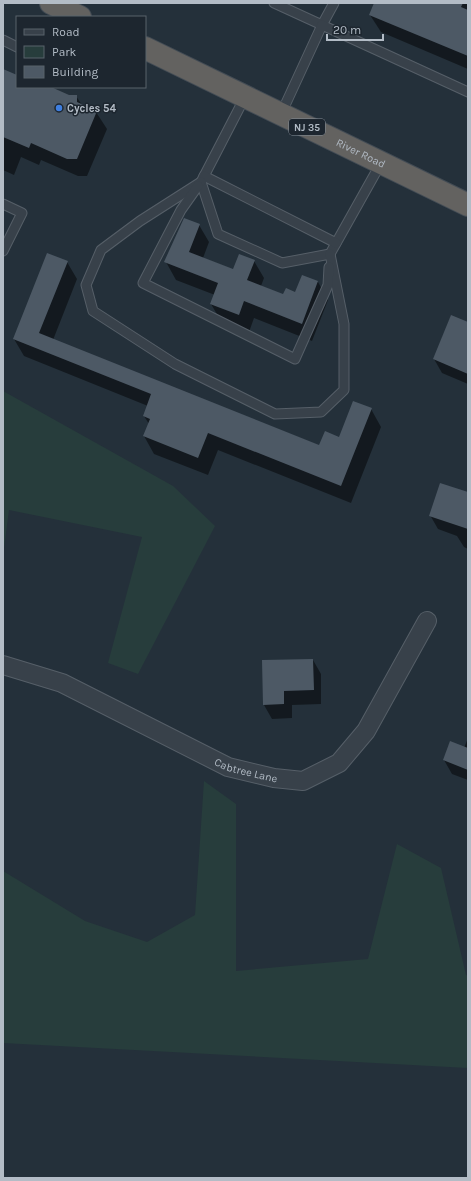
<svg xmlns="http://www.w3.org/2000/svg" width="471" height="1181" viewBox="0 0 471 1181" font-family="Karla,sans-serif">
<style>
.green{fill:#273d3c}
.shadow{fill:#0007}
.building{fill:#4d5965}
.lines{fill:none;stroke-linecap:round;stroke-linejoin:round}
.service-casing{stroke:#565f68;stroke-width:11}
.minor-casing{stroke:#565f68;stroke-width:20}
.trunk-casing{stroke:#434c55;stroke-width:24}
.service{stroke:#38414a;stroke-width:9}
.minor{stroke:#38414a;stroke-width:18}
.trunk{stroke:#636260;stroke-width:22}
.shop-dot{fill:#3f7fe0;stroke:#1d262f;stroke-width:1.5}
.labels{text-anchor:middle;stroke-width:3;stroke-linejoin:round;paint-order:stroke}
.shield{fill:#1d262f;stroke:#868f99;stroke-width:1}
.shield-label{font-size:10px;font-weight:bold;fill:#b3bcc6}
.poi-label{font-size:11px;font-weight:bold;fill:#b3bcc6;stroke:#1d262f;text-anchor:start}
.street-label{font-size:11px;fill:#b3bcc6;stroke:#1d262f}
</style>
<rect width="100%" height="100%" fill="#24303a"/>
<g class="green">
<path d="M 3,391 L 173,486 L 215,526 L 138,674 L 108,663 L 142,537 L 9,510 L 3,556 Z"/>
<path d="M 204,781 L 236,804 L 236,971 L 368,959 L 397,844 L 441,868 L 466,975 L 468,976 L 468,1068 L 3,1043 L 3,871 L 85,921 L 147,942 L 195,915 Z"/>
</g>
<g class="shadow">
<path d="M 375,3 L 466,3 L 468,6 L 468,69 L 381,32 L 370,15 Z"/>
<path d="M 3,70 L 17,76 L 17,87 L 48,87 L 69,96 L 76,96 L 82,105 L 96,112 L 107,129 L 87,176 L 78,176 L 41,160 L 39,165 L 21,157 L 14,175 L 3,170 Z"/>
<path d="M 199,225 L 209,242 L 203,258 L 234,270 L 254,261 L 264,278 L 261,286 L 284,295 L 296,293 L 302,276 L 318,282 L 328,300 L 312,341 L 254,318 L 249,332 L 221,321 L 211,304 L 215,295 L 176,280 L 166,262 Z"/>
<path d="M 67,262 L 77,279 L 53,340 L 320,446 L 339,438 L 371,409 L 381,427 L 351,503 L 218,450 L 208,475 L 154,454 L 144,436 L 149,424 L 144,416 L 148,406 L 24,356 L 14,339 Z"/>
<path d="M 451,316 L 468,323 L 468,384 L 442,373 L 434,359 Z"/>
<path d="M 468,493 L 468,549 L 464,547 L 457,536 L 438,529 L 430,515 Z"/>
<path d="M 313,660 L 321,674 L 321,704 L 292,705 L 292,718 L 272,719 L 264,705 Z"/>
<path d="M 468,738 L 468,780 L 452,774 L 444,760 L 464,748 Z"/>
</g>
<g class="building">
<path d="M 374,3 L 463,3 L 461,7 L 468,10 L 468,56 L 369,15 Z"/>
<path d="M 3,69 L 17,75 L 17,87 L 51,87 L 69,95 L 77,95 L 77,102 L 97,111 L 77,159 L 67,159 L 31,143 L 29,148 L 3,137 Z"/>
<path d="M 184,218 L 200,224 L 189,252 L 233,269 L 239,254 L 255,260 L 247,280 L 283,294 L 286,288 L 295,292 L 302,275 L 318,281 L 302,324 L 244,301 L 239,315 L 210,304 L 218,283 L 164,262 Z"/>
<path d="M 47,253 L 68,261 L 39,333 L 319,445 L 325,431 L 339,437 L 353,401 L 372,408 L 341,486 L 208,433 L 198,458 L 143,436 L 150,419 L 143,416 L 151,394 L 13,339 Z"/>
<path d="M 451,315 L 468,322 L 468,374 L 433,359 Z"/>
<path d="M 440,483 L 468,492 L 468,529 L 429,516 Z"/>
<path d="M 313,659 L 314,690 L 284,691 L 284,704 L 263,705 L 262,660 Z"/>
<path d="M 450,741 L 468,748 L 468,770 L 443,760 Z"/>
</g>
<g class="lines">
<g class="service-casing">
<g id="service">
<path d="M 274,3 L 322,25 L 334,3"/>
<path d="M 3,40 L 17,47"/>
<path d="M 245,97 L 201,182 L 218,234 L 282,263 L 330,254 L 381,163"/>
<path d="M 281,114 L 322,25 L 468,92"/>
<path d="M 204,176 L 336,243"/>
<path d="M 201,182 L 140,221 L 101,250 L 86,285 L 93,311 L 175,364 L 275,414 L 321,412 L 344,390 L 344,324 L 330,254"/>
<path d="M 198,186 L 181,210 L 143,283 L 295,359 L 328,285 L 329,267"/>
<path d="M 3,204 L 22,213 L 3,251"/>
</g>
</g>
<g class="minor-casing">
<g id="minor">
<path id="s1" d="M 3,665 L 62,683 L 228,767 L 274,778 L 303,781 L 339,763 L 366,731 L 427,621"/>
</g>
</g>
<g class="trunk-casing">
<g id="trunk">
<path d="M 51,3 L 80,17"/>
<path id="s2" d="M 145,48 L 468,205"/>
</g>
</g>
<use href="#service" class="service"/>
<use href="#minor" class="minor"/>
<use href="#trunk" class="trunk"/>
</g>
<circle class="shop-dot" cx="59" cy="108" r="4"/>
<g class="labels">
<rect class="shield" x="289" y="119" width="36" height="16" rx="3"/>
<g class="shield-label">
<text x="307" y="131">NJ 35</text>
</g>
<g class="poi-label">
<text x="67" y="112">Cycles 54</text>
</g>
<g class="street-label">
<text dy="4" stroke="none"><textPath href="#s2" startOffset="240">River Road</textPath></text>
<text dy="4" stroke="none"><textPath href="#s1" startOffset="266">Cabtree Lane</textPath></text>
</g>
</g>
<rect width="471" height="1181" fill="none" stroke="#b3bcc6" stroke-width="8"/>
<rect x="16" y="16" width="130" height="72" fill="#1d262f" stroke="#59626b"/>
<rect x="24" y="29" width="20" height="6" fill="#38414a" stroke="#59626b"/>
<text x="52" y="36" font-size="12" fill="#b3bcc6">Road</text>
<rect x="24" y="46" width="20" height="12" fill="#273d3c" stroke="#59626b"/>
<text x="52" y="56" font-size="12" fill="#b3bcc6">Park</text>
<rect x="24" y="66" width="20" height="12" fill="#4d5965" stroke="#59626b"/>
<text x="52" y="76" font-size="12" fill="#b3bcc6">Building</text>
<path d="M327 34v6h56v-6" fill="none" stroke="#b3bcc6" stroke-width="2"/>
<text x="333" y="34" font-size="12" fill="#b3bcc6" stroke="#1d262f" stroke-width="3" paint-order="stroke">20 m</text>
</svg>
